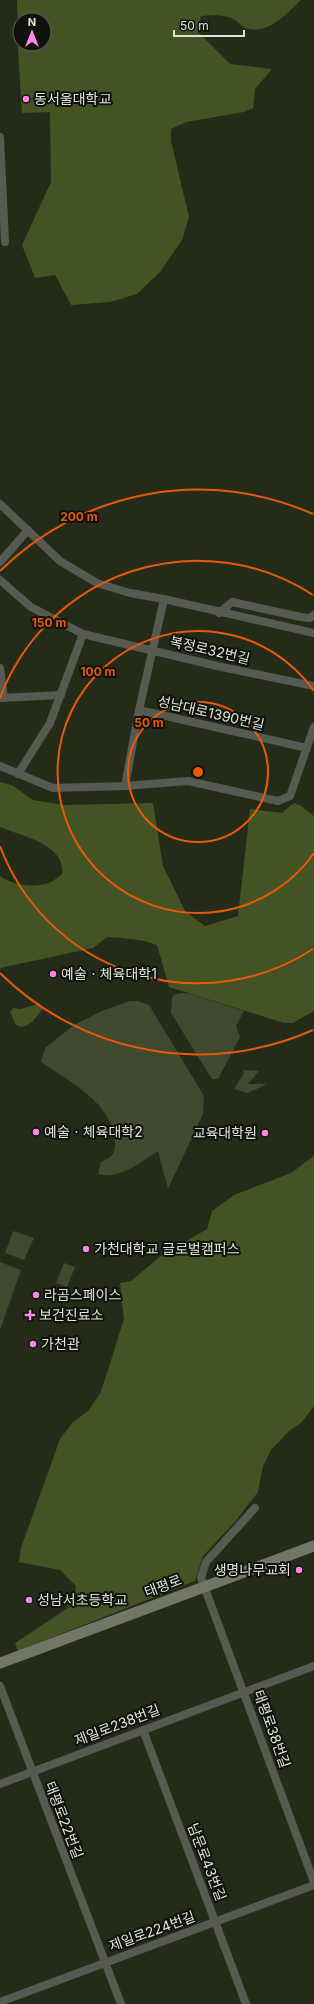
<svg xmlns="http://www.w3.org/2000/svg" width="314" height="2004" viewBox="0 0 314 2004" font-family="Inter,'Noto Sans KR',sans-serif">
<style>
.green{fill:#404a2e}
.forest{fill:#445323;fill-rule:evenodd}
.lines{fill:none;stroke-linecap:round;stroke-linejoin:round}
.street{stroke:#575a51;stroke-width:8}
.secondary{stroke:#717668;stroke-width:11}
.ring{fill:none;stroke:#e8590c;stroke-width:2}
.poi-dot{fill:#fa87e6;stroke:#0f120a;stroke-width:1.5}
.labels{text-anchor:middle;stroke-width:4;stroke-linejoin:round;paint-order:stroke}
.poi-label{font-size:14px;fill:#dee2d7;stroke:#0f120a;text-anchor:start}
.street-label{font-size:14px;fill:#dee2d7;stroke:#0f120a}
.centre{fill:#e8590c;stroke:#0f120a;stroke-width:2}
.ring-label{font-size:12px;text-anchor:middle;font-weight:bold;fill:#e8590c;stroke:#0f120a;stroke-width:4;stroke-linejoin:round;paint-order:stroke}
</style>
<rect width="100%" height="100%" fill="#252b19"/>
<g class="green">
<path d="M 182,993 L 190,994 L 244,1011 L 236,1026 L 240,1037 L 218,1079 L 212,1079 L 210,1076 L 171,1013 L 172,998 L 174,995 Z"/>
<path d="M 130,1001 L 138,1001 L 149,1005 L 204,1096 L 203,1114 L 168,1189 L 158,1151 C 141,1162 119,1180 98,1174 L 101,1162 C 111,1158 116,1154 115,1142 C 114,1104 69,1081 41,1062 L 45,1048 L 74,1025 L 102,1011 Z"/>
<path d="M 243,1070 L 259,1071 L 248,1084 L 267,1084 L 248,1093 L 234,1089 L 244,1073 Z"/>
<path d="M 13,1231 L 34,1238 L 24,1260 L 5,1253 Z"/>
<path d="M 0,1262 L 21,1270 L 0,1330 Z"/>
<path d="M 64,1263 L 75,1267 L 67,1287 L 56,1283 Z"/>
</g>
<g class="forest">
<path d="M 17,0 L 301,0 C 285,15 269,35 245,28 C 241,26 239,22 235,20 C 225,14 212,15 201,16 L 198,32 L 230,64 L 272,69 L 255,89 L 253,108 L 244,112 L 186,122 L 171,129 L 171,141 L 189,217 L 182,240 L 161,271 L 137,294 L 110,302 L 71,305 L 55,275 L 35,278 L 22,245 L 51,182 L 50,112 L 22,113 L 18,50 ZM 20,20 L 44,20 L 44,44 L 20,44 Z"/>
<path d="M 0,782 L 12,785 L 33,800 L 64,805 L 153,803 L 163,866 L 185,911 L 205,926 L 238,916 L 250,809 L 282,813 L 294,803 L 301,806 L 314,816 L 314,1011 L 293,1023 L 284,1023 L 169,987 L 157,945 C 141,939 124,938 107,937 L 93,948 L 0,968 L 0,876 C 12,885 34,888 49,883 C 53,881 58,877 62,874 C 66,844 21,836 0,827 Z"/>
<path d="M 39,1004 L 43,1007 L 42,1010 C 35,1018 28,1031 16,1025 L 10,1012 L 13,1008 L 20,1009 Z"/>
<path d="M 314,1156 L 314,1406 L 302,1422 L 289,1431 L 271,1450 L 263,1466 L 258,1492 L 234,1523 L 203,1556 L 195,1581 L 18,1651 L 15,1643 L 74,1604 L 76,1586 L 60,1570 L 19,1562 L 21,1548 L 60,1439 L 73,1422 L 88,1411 L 101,1392 L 124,1319 L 120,1283 L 131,1281 L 161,1256 L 207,1229 L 212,1211 L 234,1195 L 291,1173 Z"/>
</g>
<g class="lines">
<g class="street">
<path d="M 0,137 L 5,242"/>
<path d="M 0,504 L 60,561 L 97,583 L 130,593 L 164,599 L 314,633"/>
<path d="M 0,562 L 28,530"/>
<path d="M 0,580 L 31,607 L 83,634 L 217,666 L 314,686"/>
<path d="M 219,613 L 232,602 L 301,617 L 310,618 L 314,615"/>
<path d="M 0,668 L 4,698"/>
<path d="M 0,698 L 61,695"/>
<path d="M 139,710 L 307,748"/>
<path d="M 0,766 L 53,788 L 125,786 L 188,781 L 278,801 L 290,796 L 314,727"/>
<path d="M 18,774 L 50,723 L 83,634"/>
<path d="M 125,786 L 139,710 L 164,599"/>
<path d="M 255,1508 L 206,1562 L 201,1578 L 314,1882"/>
<path d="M 0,1686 L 121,2004"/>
<path d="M 143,1730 L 246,2004"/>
<path d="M 0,1784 L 314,1666"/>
<path d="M 0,2002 L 314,1885"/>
</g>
<path class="secondary" d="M 0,1663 L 314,1546"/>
</g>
<g class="ring">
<circle cx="198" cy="772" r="70"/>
<path d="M314 853A141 141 0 1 1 314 691"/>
<path d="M313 949A211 211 0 0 1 0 846M0 698A211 211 0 0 1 313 595"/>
<path d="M313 1030A282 282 0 0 1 0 973M0 571A282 282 0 0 1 313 514"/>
</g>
<g class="poi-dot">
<circle cx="26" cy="99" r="4"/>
<circle cx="53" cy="974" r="4"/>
<circle cx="36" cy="1132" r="4"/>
<circle cx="265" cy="1133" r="4"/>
<circle cx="86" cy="1249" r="4"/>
<circle cx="36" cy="1295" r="4"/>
<path d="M28 1309h4v4h4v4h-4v4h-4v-4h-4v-4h4z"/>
<circle cx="33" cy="1344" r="4"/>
<circle cx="299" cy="1570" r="4"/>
<circle cx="29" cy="1600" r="4"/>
</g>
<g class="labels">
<g class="poi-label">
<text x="34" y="104">동서울대학교</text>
<text x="61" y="979">예술ㆍ체육대학1</text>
<text x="44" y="1137">예술ㆍ체육대학2</text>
<text x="257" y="1138" text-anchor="end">교육대학원</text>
<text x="94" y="1254">가천대학교 글로벌캠퍼스</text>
<text x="44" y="1300">라곰스페이스</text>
<text x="39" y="1320">보건진료소</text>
<text x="41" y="1349">가천관</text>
<text x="291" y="1575" text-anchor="end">생명나무교회</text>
<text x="37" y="1605">성남서초등학교</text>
</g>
<g class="street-label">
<text transform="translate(210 650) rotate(13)" y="5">복정로32번길</text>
<text transform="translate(211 713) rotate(13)" y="5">성남대로1390번길</text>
<text transform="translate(163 1586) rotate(-21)" y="5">태평로</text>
<text transform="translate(117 1725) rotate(-21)" y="5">제일로238번길</text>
<text transform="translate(272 1729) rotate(70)" y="5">태평로38번길</text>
<text transform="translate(64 1820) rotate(69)" y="5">태평로22번길</text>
<text transform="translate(207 1862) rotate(69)" y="5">남문로43번길</text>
<text transform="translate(152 1931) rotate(-20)" y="5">제일로224번길</text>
</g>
</g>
<circle cx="198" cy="772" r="6" class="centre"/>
<g class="ring-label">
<text x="79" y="521">200 m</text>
<text x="49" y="627">150 m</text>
<text x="98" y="676">100 m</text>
<text x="149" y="727">50 m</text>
</g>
<g transform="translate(32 32)"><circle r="19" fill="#0f120a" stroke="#62655c"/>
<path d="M0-3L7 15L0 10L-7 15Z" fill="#fa87e6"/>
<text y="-6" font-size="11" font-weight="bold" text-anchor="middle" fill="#dee2d7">N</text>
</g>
<path d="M174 30v6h70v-6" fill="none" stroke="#dee2d7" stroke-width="2"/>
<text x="180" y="30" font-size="12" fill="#dee2d7" stroke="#0f120a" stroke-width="3" paint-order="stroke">50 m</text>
</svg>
